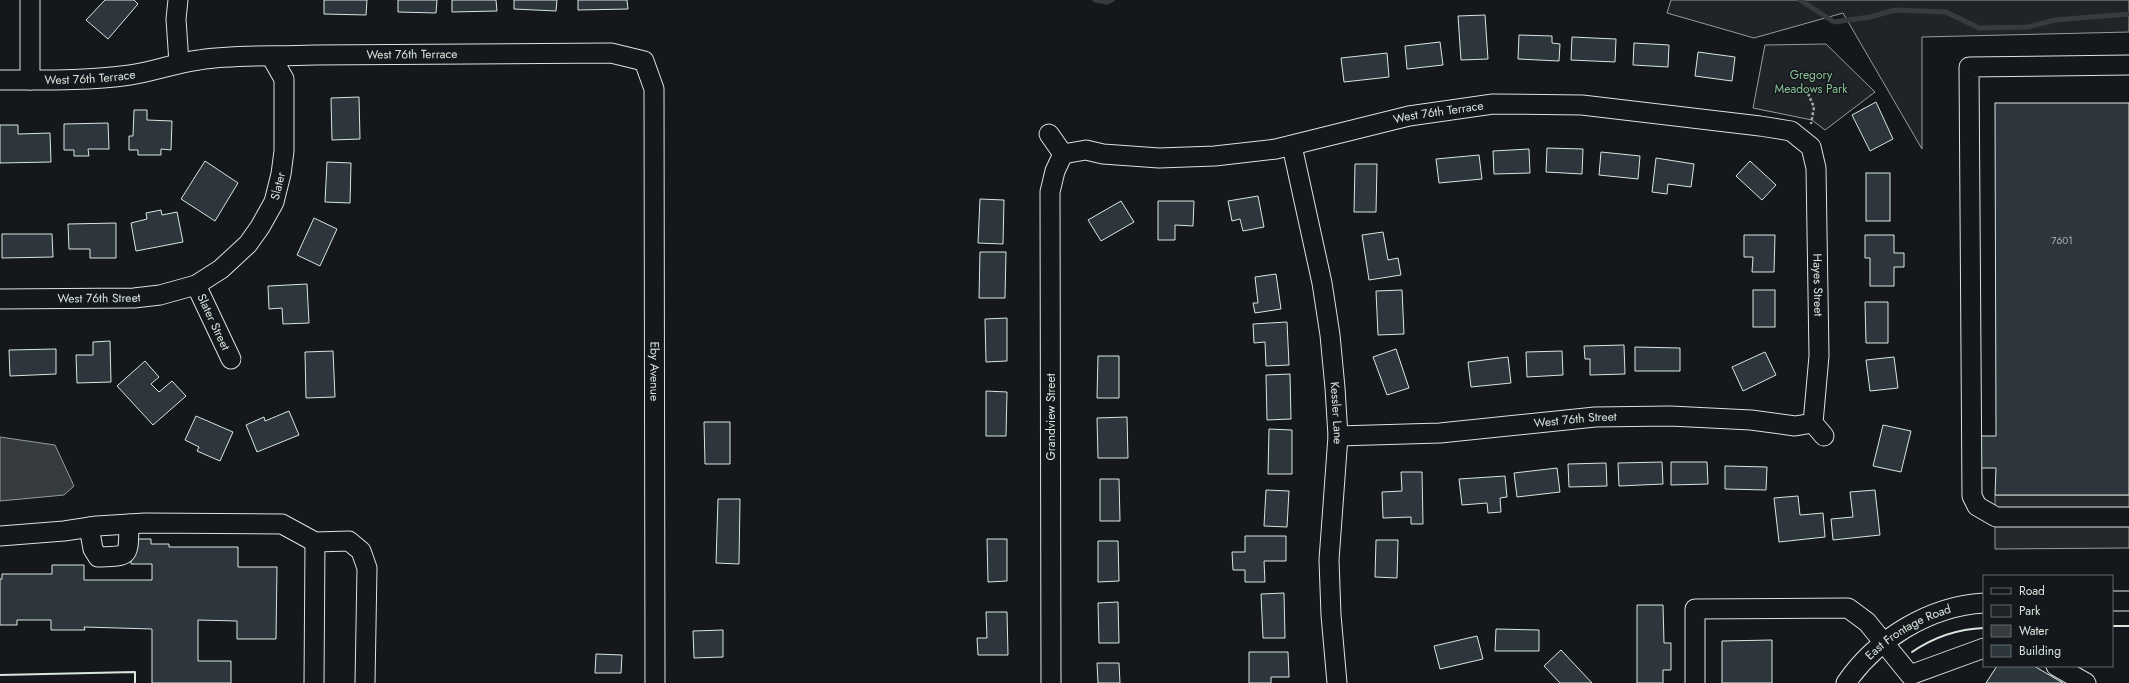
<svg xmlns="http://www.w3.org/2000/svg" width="2129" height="683" viewBox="0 0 2129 683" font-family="Jost,sans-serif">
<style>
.green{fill:#202428;stroke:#939e99}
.parking{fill:#24282b;stroke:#939e99}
.water{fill:#363b3e;stroke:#939e99}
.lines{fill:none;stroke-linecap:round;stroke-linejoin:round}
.stream{stroke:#363b3e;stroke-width:5}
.building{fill:#2c363c;stroke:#d8e6dc}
.minor-casing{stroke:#d8e6dc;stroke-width:21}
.path{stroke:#9da8a2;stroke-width:2.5;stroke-dasharray:3 2;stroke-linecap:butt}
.minor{stroke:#14181c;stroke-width:19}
.wall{stroke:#d8e6dc;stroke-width:2}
.labels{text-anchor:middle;stroke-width:3;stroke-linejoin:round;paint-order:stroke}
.number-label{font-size:10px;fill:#adbab4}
.street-label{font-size:12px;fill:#d8e6dc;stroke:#14181c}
.park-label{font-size:12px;fill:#8ac095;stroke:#14181c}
</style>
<rect width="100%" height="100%" fill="#14181c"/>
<g class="green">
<path d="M 1671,0 L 2129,0 L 2129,32 L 1922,37 L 1922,149 L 1843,13 L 1754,38 L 1667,13 Z"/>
<path d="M 1826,44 L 1875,92 L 1825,130 L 1812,120 L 1753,108 L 1765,45 Z"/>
</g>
<path class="parking" d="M 1995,495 L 2129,495 L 2129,548 L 1995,549 Z"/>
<path class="water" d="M 0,437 L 55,445 L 74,486 L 64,495 L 0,501 Z"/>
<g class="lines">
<g class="stream">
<path d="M 1095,0 L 1107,2 L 1112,0"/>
<path d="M 1800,0 L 1834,22 L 1870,17 L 1895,10 L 1946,12 L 1979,28 L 2028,27 L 2055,20 L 2129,14"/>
</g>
</g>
<g class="building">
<path d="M 105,0 L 134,0 L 138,4 L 108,39 L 86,20 Z"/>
<path d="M 324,0 L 367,0 L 366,15 L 324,14 Z"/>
<path d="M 398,0 L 437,0 L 436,13 L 398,12 Z"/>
<path d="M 452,0 L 496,0 L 497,11 L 452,12 Z"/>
<path d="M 514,0 L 557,0 L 556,11 L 514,9 Z"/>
<path d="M 578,0 L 627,0 L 628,9 L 578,10 Z"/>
<path d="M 1485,15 L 1488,59 L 1461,60 L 1458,16 Z"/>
<path d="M 1519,35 L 1552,36 L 1552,43 L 1560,44 L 1559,61 L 1518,59 Z"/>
<path d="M 1572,37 L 1616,39 L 1615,62 L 1571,60 Z"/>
<path d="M 1440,42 L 1443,65 L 1407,69 L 1405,46 Z"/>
<path d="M 1634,43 L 1669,45 L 1668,67 L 1633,65 Z"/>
<path d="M 1698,52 L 1735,57 L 1732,81 L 1695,76 Z"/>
<path d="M 1387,53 L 1389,77 L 1344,82 L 1341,58 Z"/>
<path d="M 359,97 L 360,139 L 332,140 L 331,98 Z"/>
<path d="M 1876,102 L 1893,139 L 1870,151 L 1852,115 Z"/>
<path d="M 1995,103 L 2129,103 L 2129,495 L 1995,495 L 1996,468 L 1974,468 L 1974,436 L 1996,436 Z"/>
<path d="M 134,110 L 147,110 L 147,120 L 172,121 L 171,150 L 161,149 L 161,155 L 138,155 L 138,150 L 129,150 L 129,136 L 133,136 Z"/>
<path d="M 108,123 L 109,149 L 88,149 L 89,156 L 74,156 L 74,150 L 64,150 L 64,124 Z"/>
<path d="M 0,125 L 18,125 L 18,134 L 50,133 L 51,162 L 0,163 Z"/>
<path d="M 1547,148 L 1583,149 L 1582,174 L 1546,172 Z"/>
<path d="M 1529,149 L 1530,173 L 1494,174 L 1493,151 Z"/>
<path d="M 1601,152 L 1640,156 L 1638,179 L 1599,175 Z"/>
<path d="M 1479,155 L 1482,179 L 1439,183 L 1436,159 Z"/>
<path d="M 1656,158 L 1694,164 L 1691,187 L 1668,184 L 1667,194 L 1652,192 Z"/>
<path d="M 205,161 L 238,183 L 215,221 L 181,199 Z"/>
<path d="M 1750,161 L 1776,185 L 1762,200 L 1736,176 Z"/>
<path d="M 327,162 L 351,163 L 350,203 L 325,202 Z"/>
<path d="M 1355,164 L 1377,164 L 1376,212 L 1354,212 Z"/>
<rect x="1866" y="173" width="24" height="48"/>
<path d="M 1258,196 L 1264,227 L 1243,231 L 1240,219 L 1232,221 L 1228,201 Z"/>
<path d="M 980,199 L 1004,200 L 1003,244 L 978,243 Z"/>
<path d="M 1121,201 L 1134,222 L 1101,241 L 1088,220 Z"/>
<path d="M 1158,201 L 1194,201 L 1193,226 L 1175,225 L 1175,240 L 1158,240 Z"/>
<path d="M 161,210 L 162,215 L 177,212 L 183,242 L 136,251 L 131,223 L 147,219 L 146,213 Z"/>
<path d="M 314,218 L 337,229 L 320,266 L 297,255 Z"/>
<path d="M 116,223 L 116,258 L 90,258 L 90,249 L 69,249 L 68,224 Z"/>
<path d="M 1383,232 L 1388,260 L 1398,258 L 1401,275 L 1369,280 L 1362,235 Z"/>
<path d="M 2,234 L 52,234 L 53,257 L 2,258 Z"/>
<path d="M 1744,235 L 1775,235 L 1774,272 L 1752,272 L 1753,257 L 1744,257 Z"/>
<path d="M 1865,235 L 1894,235 L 1894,253 L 1904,253 L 1904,267 L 1894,267 L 1894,286 L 1870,286 L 1870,258 L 1865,258 Z"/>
<path d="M 980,252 L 1006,252 L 1005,298 L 979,298 Z"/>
<path d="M 1276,274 L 1281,309 L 1255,313 L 1253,303 L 1258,303 L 1255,277 Z"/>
<path d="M 307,284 L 309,323 L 283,324 L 282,308 L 269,309 L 268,286 Z"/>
<path d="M 1402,290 L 1404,334 L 1378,335 L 1376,291 Z"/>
<rect x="1753" y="290" width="22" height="37"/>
<path d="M 1865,302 L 1888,302 L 1888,343 L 1866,343 Z"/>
<path d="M 1007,318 L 1007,361 L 986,362 L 985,319 Z"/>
<path d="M 1287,322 L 1289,365 L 1266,366 L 1265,342 L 1254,343 L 1253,324 Z"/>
<path d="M 110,341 L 111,382 L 77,383 L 76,355 L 93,355 L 93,342 Z"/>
<path d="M 1624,345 L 1625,374 L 1590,375 L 1590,359 L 1585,359 L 1584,346 Z"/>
<path d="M 1635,347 L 1680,348 L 1680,371 L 1635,371 Z"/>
<path d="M 56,349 L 56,374 L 10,376 L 9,350 Z"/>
<path d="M 1396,349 L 1409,388 L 1387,395 L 1373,357 Z"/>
<path d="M 333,351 L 335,397 L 306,398 L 305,352 Z"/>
<path d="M 1562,351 L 1563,375 L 1527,377 L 1526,352 Z"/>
<path d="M 1765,352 L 1776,375 L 1743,391 L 1732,367 Z"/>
<path d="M 1098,356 L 1119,356 L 1119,398 L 1097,398 Z"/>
<path d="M 1508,357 L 1511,383 L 1471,387 L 1468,362 Z"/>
<path d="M 1894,357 L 1898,388 L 1870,391 L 1866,360 Z"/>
<path d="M 145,361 L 159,377 L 151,384 L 159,392 L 172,381 L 186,396 L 153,425 L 117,386 Z"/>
<path d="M 1290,374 L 1291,419 L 1267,420 L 1266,375 Z"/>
<path d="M 986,391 L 1007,392 L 1006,436 L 986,436 Z"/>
<path d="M 289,411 L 299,435 L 257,452 L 246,425 L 264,417 L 265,421 Z"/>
<path d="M 196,416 L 233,432 L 220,461 L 197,451 L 199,447 L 185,440 Z"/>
<path d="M 1127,417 L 1128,458 L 1098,458 L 1097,418 Z"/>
<path d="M 704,422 L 730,422 L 730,464 L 705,464 Z"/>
<path d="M 1883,425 L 1911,431 L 1901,472 L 1873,466 Z"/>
<path d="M 1269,429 L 1292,430 L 1292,474 L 1268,474 Z"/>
<path d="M 1662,462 L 1663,484 L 1619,486 L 1618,463 Z"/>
<path d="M 1671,462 L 1707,462 L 1708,484 L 1671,485 Z"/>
<path d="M 1606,463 L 1607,486 L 1569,487 L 1568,464 Z"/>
<path d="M 1725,466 L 1767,467 L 1766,490 L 1725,489 Z"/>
<path d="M 1557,468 L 1560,492 L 1517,497 L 1514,473 Z"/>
<path d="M 1401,472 L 1422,472 L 1423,524 L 1411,524 L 1411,517 L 1383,518 L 1382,492 L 1402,491 Z"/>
<path d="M 1505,476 L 1507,497 L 1500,498 L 1501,512 L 1488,513 L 1487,503 L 1462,505 L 1459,479 Z"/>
<path d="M 1100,479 L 1119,479 L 1120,521 L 1100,521 Z"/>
<path d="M 1266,490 L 1289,491 L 1287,527 L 1264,526 Z"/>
<path d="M 1875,490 L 1880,535 L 1833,540 L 1831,519 L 1853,517 L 1850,492 Z"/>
<path d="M 1798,496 L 1800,515 L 1823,513 L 1825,537 L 1779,542 L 1774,498 Z"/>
<path d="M 718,499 L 740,499 L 739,564 L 716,563 Z"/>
<path d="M 1245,536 L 1286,536 L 1286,561 L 1264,561 L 1265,582 L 1245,582 L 1245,570 L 1233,570 L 1232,552 L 1245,552 Z"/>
<path d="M 131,539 L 151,539 L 151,544 L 169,544 L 169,547 L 238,547 L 238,567 L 277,567 L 276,639 L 237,639 L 237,621 L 198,620 L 198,661 L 231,661 L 231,683 L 152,683 L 152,629 L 84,627 L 85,630 L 51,630 L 51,620 L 17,620 L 17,625 L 0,625 L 0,579 L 2,579 L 2,574 L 52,574 L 52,565 L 84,565 L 84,580 L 152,580 L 152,564 L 131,564 Z"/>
<path d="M 987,539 L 1007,539 L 1007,581 L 988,582 Z"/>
<path d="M 1376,540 L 1398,540 L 1397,578 L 1375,577 Z"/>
<path d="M 1098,541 L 1118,541 L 1119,581 L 1098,582 Z"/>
<path d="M 1284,593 L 1285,638 L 1263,638 L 1261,594 Z"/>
<path d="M 1118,602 L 1119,643 L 1099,643 L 1098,603 Z"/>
<path d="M 1637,605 L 1663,605 L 1664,643 L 1671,643 L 1671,670 L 1663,670 L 1663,683 L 1637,683 Z"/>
<path d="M 986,612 L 1007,612 L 1008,655 L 978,655 L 977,638 L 987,638 Z"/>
<path d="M 1496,629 L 1539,630 L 1539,651 L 1495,651 Z"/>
<path d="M 723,630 L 723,657 L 694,658 L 693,631 Z"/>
<path d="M 1477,636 L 1483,659 L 1440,669 L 1434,646 Z"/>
<path d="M 1772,640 L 1772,683 L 1722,683 L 1722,641 Z"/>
<path d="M 1561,650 L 1592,683 L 1560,683 L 1544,666 Z"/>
<path d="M 1249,652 L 1288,652 L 1289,677 L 1271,677 L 1271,683 L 1249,683 Z"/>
<path d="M 596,654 L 622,655 L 621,673 L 595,673 Z"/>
<path d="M 1097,663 L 1119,663 L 1120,683 L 1098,683 Z"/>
<path d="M 1997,666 L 2034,666 L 2063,683 L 1986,683 Z"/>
</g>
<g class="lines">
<g class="minor-casing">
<g id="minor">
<path d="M 30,0 L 30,80"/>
<path d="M 178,0 L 176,19 L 179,63"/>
<path d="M 2129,65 L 1969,67 L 1972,496 L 1977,506 L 1996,517 L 2129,517"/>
<path id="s1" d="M 0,80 C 44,80 87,81 130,75 C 153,72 175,63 199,60 C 237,54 275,57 314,55 L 611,53 L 644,61 L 654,89 L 655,683"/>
<path d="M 1049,134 L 1063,154"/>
<path id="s2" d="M 1292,146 L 1322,283 L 1330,335 L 1335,388 L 1338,436 L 1329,560 L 1331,615 L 1337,683"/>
<path id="s3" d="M 1063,154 L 1086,150 L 1103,154 L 1159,158 L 1215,156 L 1276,149 L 1409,116 L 1493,104 L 1582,105 L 1760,126 L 1791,131 L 1811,147 L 1816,168 L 1819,356 L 1813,423"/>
<path id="s4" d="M 196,285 L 231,359"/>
<path id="s5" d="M 0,299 L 134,298 L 160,295 L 196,285 L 221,269 L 248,244 L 260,227 L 274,202 L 281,174 L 284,151 L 284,79 L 272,58"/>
<path d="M 1813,423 L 1824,436"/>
<path id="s6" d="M 1338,436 L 1440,433 L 1595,417 L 1670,416 L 1751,420 L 1795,426 L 1813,423"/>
<path d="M 89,527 L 93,549 L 98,557 C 131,556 128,557 129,524"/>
<path d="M 0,536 L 64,531 L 97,526 L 145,523 L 282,524 L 315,542 L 349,541 L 361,551 L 367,568 L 365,683"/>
<path d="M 2112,601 L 2129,601"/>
<path d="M 2056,666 L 2086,683"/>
<path d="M 314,683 L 315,542"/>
<path d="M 1051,683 L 1050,192 L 1055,171 L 1063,154"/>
<path d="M 1695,683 L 1695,609 L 1848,608 L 1867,622 L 1910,675 L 1984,648"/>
<path id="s7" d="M 1846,683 C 1876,639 1930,606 1984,603"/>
</g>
</g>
<path class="path" d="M 1806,89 L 1814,107 L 1811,124"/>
<use href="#minor" class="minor"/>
<g class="wall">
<path d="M 2112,626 L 2129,626"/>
<path d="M 1912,652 C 1934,637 1957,629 1984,628"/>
<path d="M 0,675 L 135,672 L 135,683"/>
</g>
</g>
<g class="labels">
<g class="number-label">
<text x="2062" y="244">7601</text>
</g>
<g class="street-label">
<text dy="4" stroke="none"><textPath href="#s1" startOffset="414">West 76th Terrace</textPath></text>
<text dy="4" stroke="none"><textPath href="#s1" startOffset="90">West 76th Terrace</textPath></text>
<text dy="4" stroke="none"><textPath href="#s3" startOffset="381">West 76th Terrace</textPath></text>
<text dy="4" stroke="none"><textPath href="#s5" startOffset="330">Slater</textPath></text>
<text dy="4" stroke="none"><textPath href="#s3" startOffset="900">Hayes Street</textPath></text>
<text dy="4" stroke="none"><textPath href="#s5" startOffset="99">West 76th Street</textPath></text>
<text dy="4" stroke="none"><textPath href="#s4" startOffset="41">Slater Street</textPath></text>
<text dy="4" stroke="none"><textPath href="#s1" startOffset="959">Eby Avenue</textPath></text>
<text dy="4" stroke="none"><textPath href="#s2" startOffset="271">Kessler Lane</textPath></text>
<text transform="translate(1051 417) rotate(-90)" y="4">Grandview Street</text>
<text dy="4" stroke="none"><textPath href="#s6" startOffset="238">West 76th Street</textPath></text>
<text dy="4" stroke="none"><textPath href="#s7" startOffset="82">East Frontage Road</textPath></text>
</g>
<g class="park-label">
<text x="1811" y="79">Gregory<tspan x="1811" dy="14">Meadows Park</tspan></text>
</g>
</g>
<rect x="1983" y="575" width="130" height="92" fill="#14181c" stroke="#626a69"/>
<rect x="1991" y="588" width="20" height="6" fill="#14181c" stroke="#626a69"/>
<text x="2019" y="595" font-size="12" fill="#d8e6dc">Road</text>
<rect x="1991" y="605" width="20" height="12" fill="#202428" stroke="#626a69"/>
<text x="2019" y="615" font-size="12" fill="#d8e6dc">Park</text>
<rect x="1991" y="625" width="20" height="12" fill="#363b3e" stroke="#626a69"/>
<text x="2019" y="635" font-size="12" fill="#d8e6dc">Water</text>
<rect x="1991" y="645" width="20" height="12" fill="#2c363c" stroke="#626a69"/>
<text x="2019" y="655" font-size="12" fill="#d8e6dc">Building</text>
</svg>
